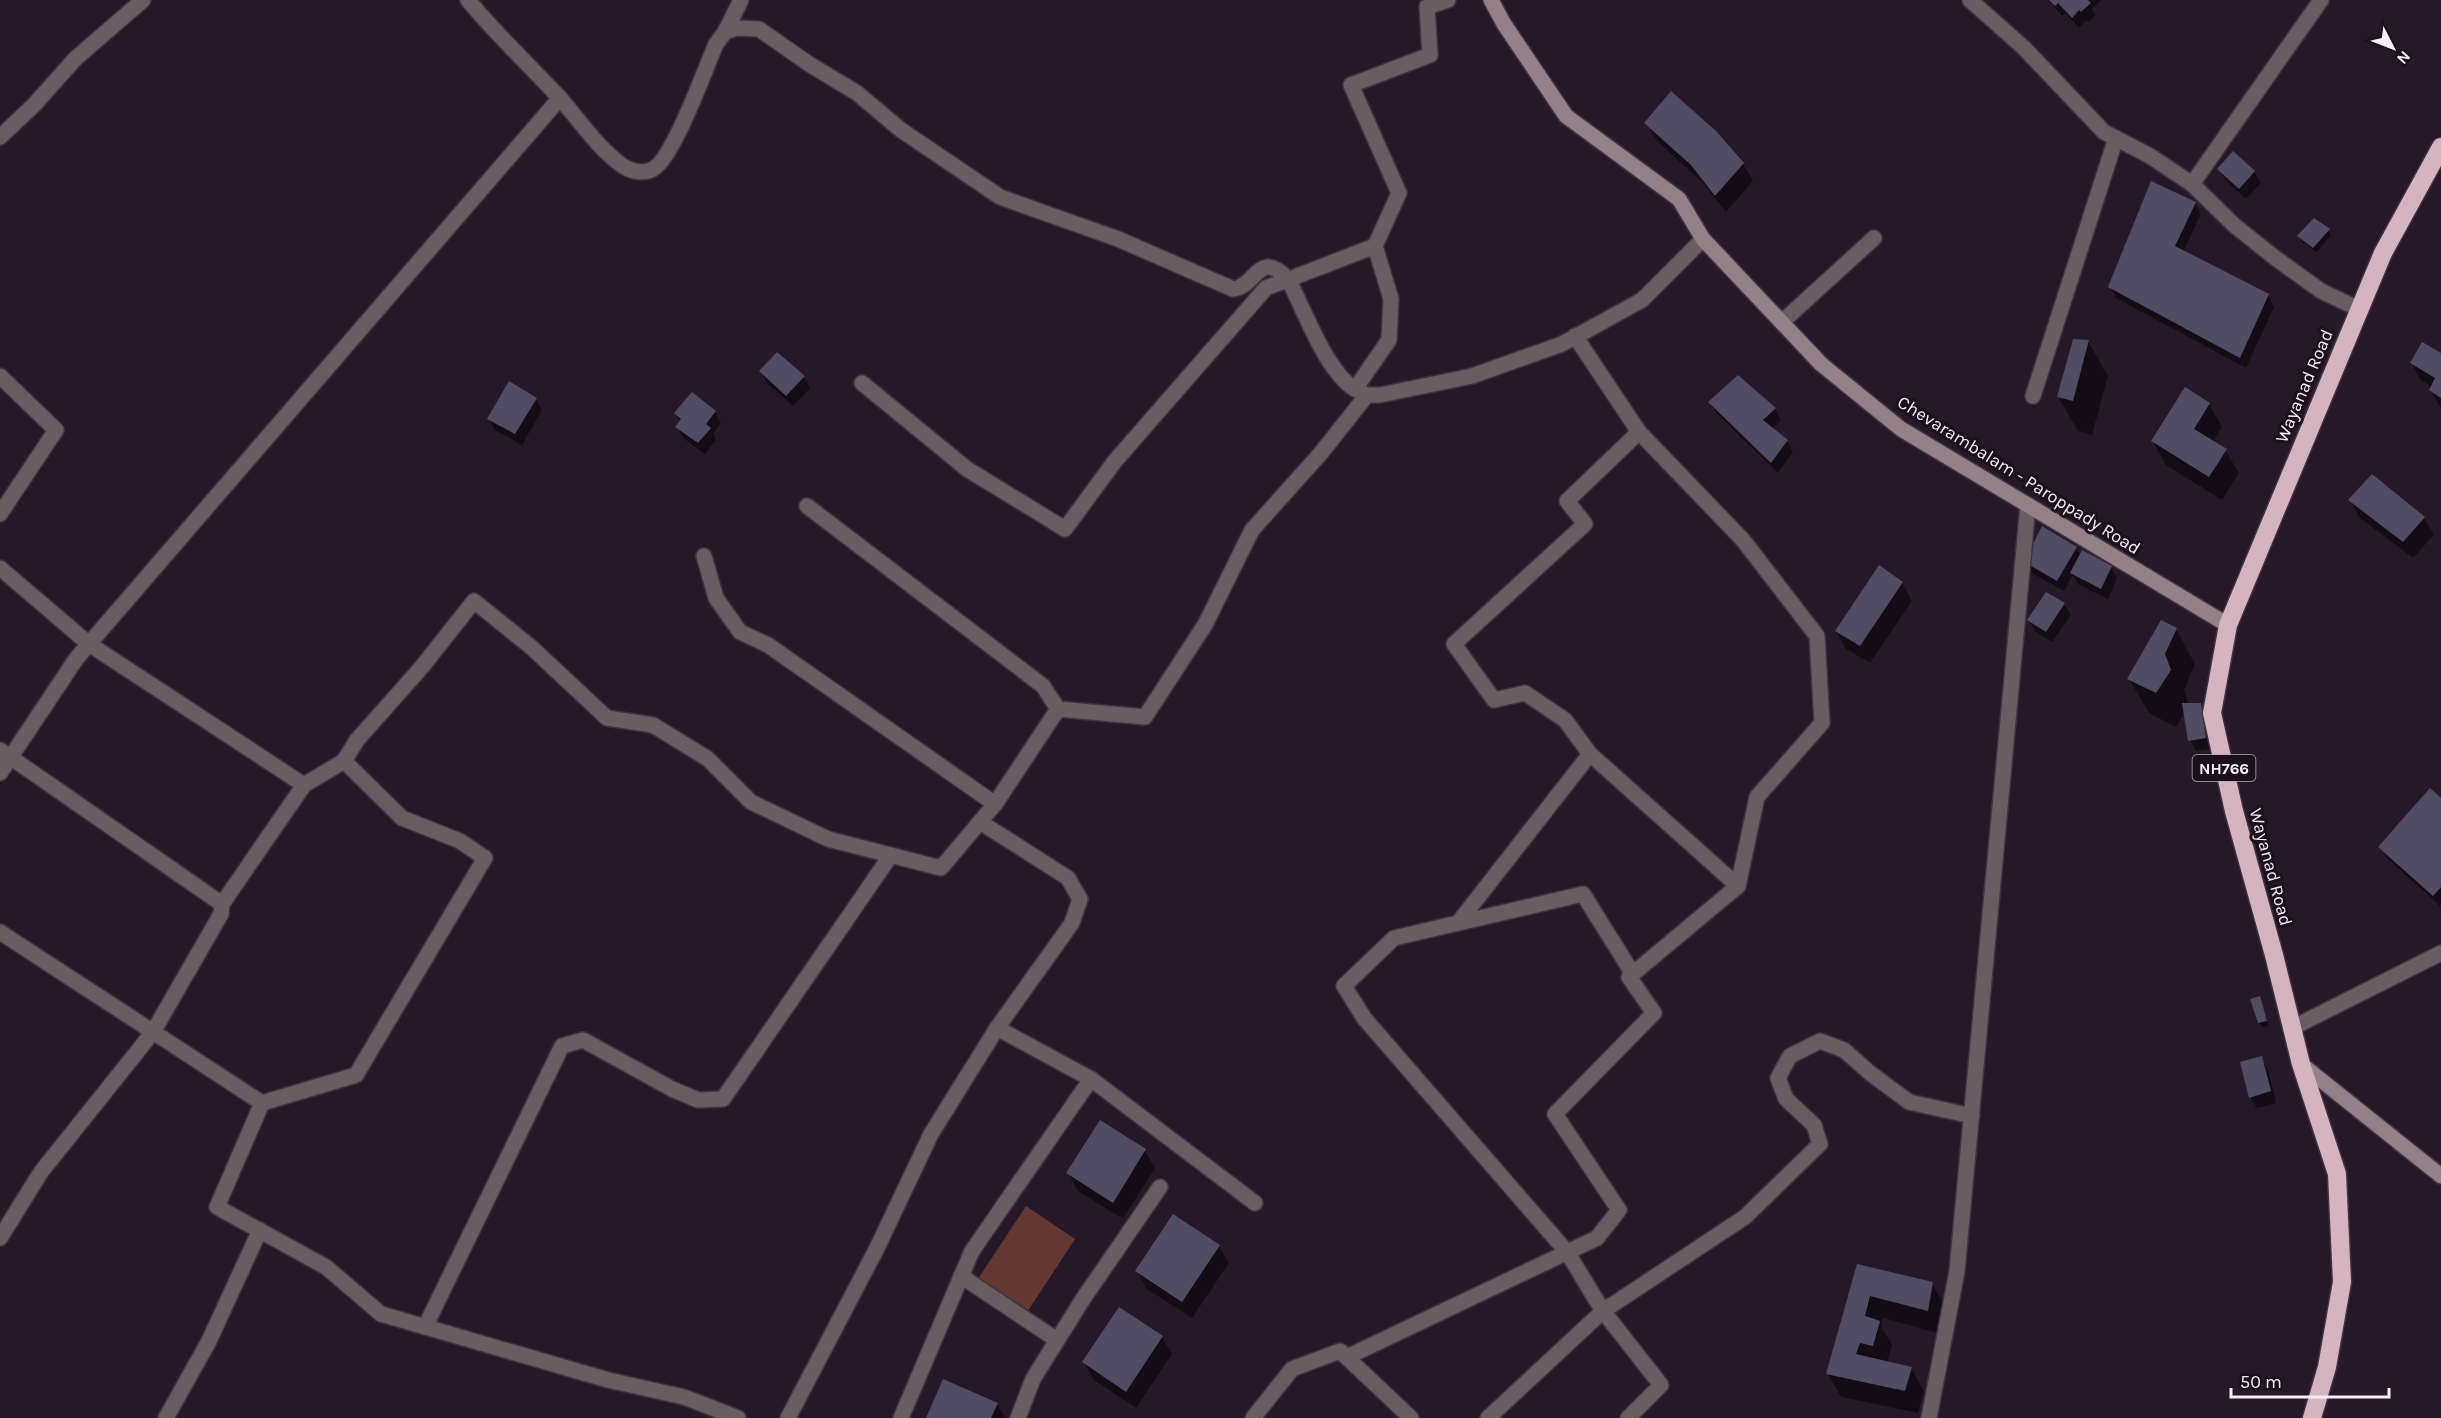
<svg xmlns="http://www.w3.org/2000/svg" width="2441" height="1418" viewBox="0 0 2441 1418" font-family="Karla,sans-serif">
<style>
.green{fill:#633832}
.shadow{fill:#0007}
.building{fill:#504c64}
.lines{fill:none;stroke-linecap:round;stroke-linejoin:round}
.street-casing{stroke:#403242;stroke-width:18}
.secondary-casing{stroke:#403242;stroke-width:18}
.highway-casing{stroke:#403242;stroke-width:21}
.street{stroke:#695d61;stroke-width:15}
.secondary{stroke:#948087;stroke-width:15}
.highway{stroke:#d4b5bf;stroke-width:18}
.labels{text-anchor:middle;stroke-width:6;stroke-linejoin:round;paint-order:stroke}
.shield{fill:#1e0f1f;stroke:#b7aab8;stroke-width:1.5}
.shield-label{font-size:16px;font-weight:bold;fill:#f8edf9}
.street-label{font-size:18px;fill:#f8edf9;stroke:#1e0f1f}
</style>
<rect width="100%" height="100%" fill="#271829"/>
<path class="green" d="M 1026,1206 L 1075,1239 L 1020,1323 L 970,1291 Z"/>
<g class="shadow">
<path d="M 2048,0 L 2101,0 L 2092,9 L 2096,15 L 2088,22 L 2086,20 L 2079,28 L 2065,13 L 2062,16 Z"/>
<path d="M 1646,123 L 1743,164 L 1753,181 L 1726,212 L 1702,182 L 1656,140 Z"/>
<path d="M 2234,153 L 2254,172 L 2261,183 L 2246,199 L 2226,181 L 2219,170 Z"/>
<path d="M 2195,203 L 2201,214 L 2183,252 L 2268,296 L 2274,307 L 2246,368 L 2116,298 L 2110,287 Z"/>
<path d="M 2328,230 L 2331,235 L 2317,252 L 2302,242 L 2299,237 Z"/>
<path d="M 2088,341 L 2108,376 L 2092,435 L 2078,431 L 2058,397 Z"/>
<path d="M 2441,355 L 2441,408 L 2430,390 L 2432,387 L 2421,380 L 2411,363 Z"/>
<path d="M 761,372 L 804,377 L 810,388 L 793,406 L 767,383 Z"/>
<path d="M 1738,377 L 1775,409 L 1781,420 L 1772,429 L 1787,441 L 1793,452 L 1778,473 L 1716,413 L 1710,402 Z"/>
<path d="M 536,399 L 542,410 L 522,445 L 495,430 L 489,419 Z"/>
<path d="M 2209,404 L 2222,427 L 2213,442 L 2225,450 L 2239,473 L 2222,500 L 2166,465 L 2153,442 Z"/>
<path d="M 715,412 L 721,423 L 713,434 L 716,440 L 705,454 L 683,438 L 677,427 L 681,422 L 675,413 Z"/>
<path d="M 2350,500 L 2424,518 L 2434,535 L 2413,558 L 2360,518 Z"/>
<path d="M 2076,548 L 2081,556 L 2111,567 L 2117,578 L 2108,599 L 2079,585 L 2073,575 L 2064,591 L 2032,573 L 2026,562 Z"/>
<path d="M 1902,583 L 1912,601 L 1870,663 L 1846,649 L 1836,631 Z"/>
<path d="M 2064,604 L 2071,615 L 2052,642 L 2035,631 L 2029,620 Z"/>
<path d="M 2176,629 L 2195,664 L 2184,690 L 2189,705 L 2200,705 L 2206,716 L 2211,749 L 2196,751 L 2190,740 L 2185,712 L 2176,727 L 2149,713 L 2129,679 Z"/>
<path d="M 2441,800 L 2441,905 L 2440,906 L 2387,858 L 2380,847 Z"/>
<path d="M 2259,998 L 2269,1026 L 2262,1027 L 2259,1022 Z"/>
<path d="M 2261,1058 L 2268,1069 L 2276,1103 L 2257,1108 L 2250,1097 Z"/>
<path d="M 1100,1122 L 1145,1151 L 1155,1168 L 1123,1219 L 1078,1191 L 1068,1173 Z"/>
<path d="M 1219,1246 L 1229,1263 L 1192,1318 L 1147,1289 L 1137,1271 Z"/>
<path d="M 1858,1266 L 1932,1283 L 1945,1307 L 1941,1334 L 1883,1318 L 1881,1326 L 1892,1345 L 1887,1363 L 1911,1368 L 1924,1391 L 1918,1413 L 1841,1397 L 1828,1374 Z"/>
<path d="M 1162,1337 L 1172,1354 L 1136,1408 L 1094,1380 L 1084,1363 Z"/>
<path d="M 997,1404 L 1005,1418 L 928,1418 Z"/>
</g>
<g class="building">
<path d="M 2049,0 L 2088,0 L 2091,3 L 2081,12 L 2079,10 L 2072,18 L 2058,3 L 2055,6 Z"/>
<path d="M 1671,91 L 1716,131 L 1744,163 L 1715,196 L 1691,165 L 1644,123 Z"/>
<path d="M 2233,151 L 2255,171 L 2239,189 L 2217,169 Z"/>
<path d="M 2151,181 L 2196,202 L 2175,246 L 2269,294 L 2240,358 L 2108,287 Z"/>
<path d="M 2314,218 L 2330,229 L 2313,248 L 2297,236 Z"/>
<path d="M 2073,339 L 2089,340 L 2073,401 L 2057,397 Z"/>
<path d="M 2422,342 L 2441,353 L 2441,398 L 2429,390 L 2435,378 L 2410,363 Z"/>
<path d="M 777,352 L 805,376 L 786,396 L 759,371 Z"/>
<path d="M 1738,375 L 1776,408 L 1763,420 L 1788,440 L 1771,463 L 1708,402 Z"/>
<path d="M 509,381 L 537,398 L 515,434 L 487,419 Z"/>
<path d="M 2185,387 L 2210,403 L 2194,429 L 2227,449 L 2209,477 L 2151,441 Z"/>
<path d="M 692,392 L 716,411 L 706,424 L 711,428 L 698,443 L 675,427 L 681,419 L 674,413 Z"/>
<path d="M 2372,474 L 2425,517 L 2403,542 L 2348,500 Z"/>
<path d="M 2042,526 L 2077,547 L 2057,581 L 2024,562 Z"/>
<path d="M 2082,550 L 2112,566 L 2101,589 L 2070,573 Z"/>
<path d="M 1879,565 L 1903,582 L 1860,646 L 1835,631 Z"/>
<path d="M 2046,592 L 2065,603 L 2046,632 L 2027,620 Z"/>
<path d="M 2161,620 L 2177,628 L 2165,654 L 2171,670 L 2156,693 L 2127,679 Z"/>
<path d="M 2182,703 L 2201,703 L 2206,738 L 2188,741 Z"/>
<path d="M 2430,788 L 2441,798 L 2441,887 L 2433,896 L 2378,847 Z"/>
<path d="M 2260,996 L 2267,1021 L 2258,1023 L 2250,999 Z"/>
<path d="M 2262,1056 L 2271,1091 L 2249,1098 L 2240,1062 Z"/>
<path d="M 1100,1120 L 1146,1149 L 1113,1203 L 1066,1173 Z"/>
<path d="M 1173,1214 L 1220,1245 L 1182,1302 L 1135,1271 Z"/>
<path d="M 1857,1264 L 1933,1282 L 1928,1311 L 1870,1296 L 1865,1316 L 1880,1321 L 1873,1346 L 1860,1343 L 1856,1354 L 1912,1367 L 1905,1391 L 1826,1374 Z"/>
<path d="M 1119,1307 L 1163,1336 L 1126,1392 L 1082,1362 Z"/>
<path d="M 943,1379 L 998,1403 L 991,1418 L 926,1418 Z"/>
</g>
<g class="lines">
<g class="street-casing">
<g id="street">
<path d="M 468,0 C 496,34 528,64 558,96 C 579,119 597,148 623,166 C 632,172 644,174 653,169 C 674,157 705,69 716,44 L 725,32 L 736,28 L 759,29 L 809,64 L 857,93 L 901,130 L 1000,197 L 1118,239 L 1233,289 C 1256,287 1259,248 1288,279 C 1304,309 1326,372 1355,389"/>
<path d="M 1970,0 L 2024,48 L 2104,132 L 2150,156 L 2192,184 L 2234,225 L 2274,257 L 2321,291 L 2359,309"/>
<path d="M 725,32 L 741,0"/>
<path d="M 0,137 L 34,105 L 75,59 L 143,0"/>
<path d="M 2192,184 L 2321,0"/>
<path d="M 1782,322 L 1874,238"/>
<path d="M 1575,336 L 1639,432 L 1743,540 L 1817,636 L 1822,723 L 1757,797 L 1738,886"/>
<path d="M 0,376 L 56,430 L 0,514"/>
<path d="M 862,383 L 967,469 L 1065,529 L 1115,461 L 1266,288 L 1375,246"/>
<path d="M 1362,392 L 1355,389 L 1389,340 L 1391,299 L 1375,246 L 1399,193 L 1351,85 L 1430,55 L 1427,7 L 1448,0"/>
<path d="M 2033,396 L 2116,138"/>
<path d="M 807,506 L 1043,686 L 1058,709"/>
<path d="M 704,556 L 716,598 L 740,632 L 768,645 L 995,804"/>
<path d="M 0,568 L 89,644 L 304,785 L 222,904 L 221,914 L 153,1032 L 41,1172 L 0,1238"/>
<path d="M 0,750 L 222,904"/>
<path d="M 0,773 L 76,659 L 560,98"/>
<path d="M 304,785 L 344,761"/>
<path d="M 1458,923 L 1590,754"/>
<path d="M 0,932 L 262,1103 L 217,1207 L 326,1267 L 381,1314 L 608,1380 L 684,1397 L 738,1418"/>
<path d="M 1633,974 L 1583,894 L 1394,938 L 1344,986 L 1364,1018 L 1567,1252 L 1603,1311 L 1745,1217 L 1820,1144 L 1814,1125 L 1786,1099 L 1778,1078 L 1790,1056 L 1820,1041 L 1844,1050 L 1870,1073 L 1909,1102 L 1972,1116"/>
<path d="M 2292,1028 L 2441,953"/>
<path d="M 1091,1079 L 1255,1203"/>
<path d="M 262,1103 L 356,1075 L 485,858 L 460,841 L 402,818 L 344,761 L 357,740 L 421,668 L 474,601 L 531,647 L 607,718 L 653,725 L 708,759 L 751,802 L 828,839 L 941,868 L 995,804 L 1058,709 L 1145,717 L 1206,623 L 1252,530 L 1321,453 L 1367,395 L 1380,395 L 1472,376 L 1562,344 L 1642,300 L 1703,239"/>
<path d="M 961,1276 L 1057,1340"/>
<path d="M 425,1327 L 562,1046 L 583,1040 L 672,1089 L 698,1100 L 723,1099 L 891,855"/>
<path d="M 1347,1357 L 1597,1238 L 1619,1210 L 1555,1114 L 1654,1013 L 1629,977 L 1738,886 L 1590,754 L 1565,720 L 1525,693 L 1494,700 L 1454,644 L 1585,524 L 1567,501 L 1639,432"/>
<path d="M 166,1418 L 209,1341 L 260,1230"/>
<path d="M 788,1418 L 877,1248 L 931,1134 L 997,1028 L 1072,923 L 1080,899 L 1068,878 L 980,822"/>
<path d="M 901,1418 L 972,1251 L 1091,1079 L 997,1028"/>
<path d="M 1018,1418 L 1033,1379 L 1083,1299 L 1160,1187"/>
<path d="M 1253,1418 L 1292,1369 L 1340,1351 L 1411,1418"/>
<path d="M 1488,1418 L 1603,1311 L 1661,1385 L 1628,1418"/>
<path d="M 1929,1418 L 1957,1271 L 2028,505"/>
</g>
</g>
<g class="secondary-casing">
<g id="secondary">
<path d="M 1491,0 L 1504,24 L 1566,116 L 1679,199 L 1703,239 L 1821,364 L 1901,429 L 2228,625"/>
<path d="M 2301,1064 L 2441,1176"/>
</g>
</g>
<g class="highway-casing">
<path id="highway" d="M 2312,1418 L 2327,1367 L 2342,1282 L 2337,1174 L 2301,1064 L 2274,955 L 2234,811 L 2212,713 L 2228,625 L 2383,253 L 2441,147"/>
</g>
<use href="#street" class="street"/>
<use href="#secondary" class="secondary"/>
<use href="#highway" class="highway"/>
</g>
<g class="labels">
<rect class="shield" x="2192.5" y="755" width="63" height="26" rx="4.5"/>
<g class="shield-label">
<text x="2224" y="774">NH766</text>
</g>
<g class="street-label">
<text transform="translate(2304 386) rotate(-67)" y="6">Wayanad Road</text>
<text transform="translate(2019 475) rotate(32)" y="6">Chevarambalam - Paroppady Road</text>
<text transform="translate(2271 867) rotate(75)" y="6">Wayanad Road</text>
</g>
</g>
<g transform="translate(2393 48) rotate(132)" stroke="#1e0f1f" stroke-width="4.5" paint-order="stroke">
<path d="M0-4.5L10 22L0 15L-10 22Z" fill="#f8edf9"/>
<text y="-9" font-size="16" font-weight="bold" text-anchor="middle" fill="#f8edf9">N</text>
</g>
<path d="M2231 1388v9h158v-9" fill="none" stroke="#f8edf9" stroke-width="3"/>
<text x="2240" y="1388" font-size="18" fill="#f8edf9" stroke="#1e0f1f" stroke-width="4.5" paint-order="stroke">50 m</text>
</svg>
